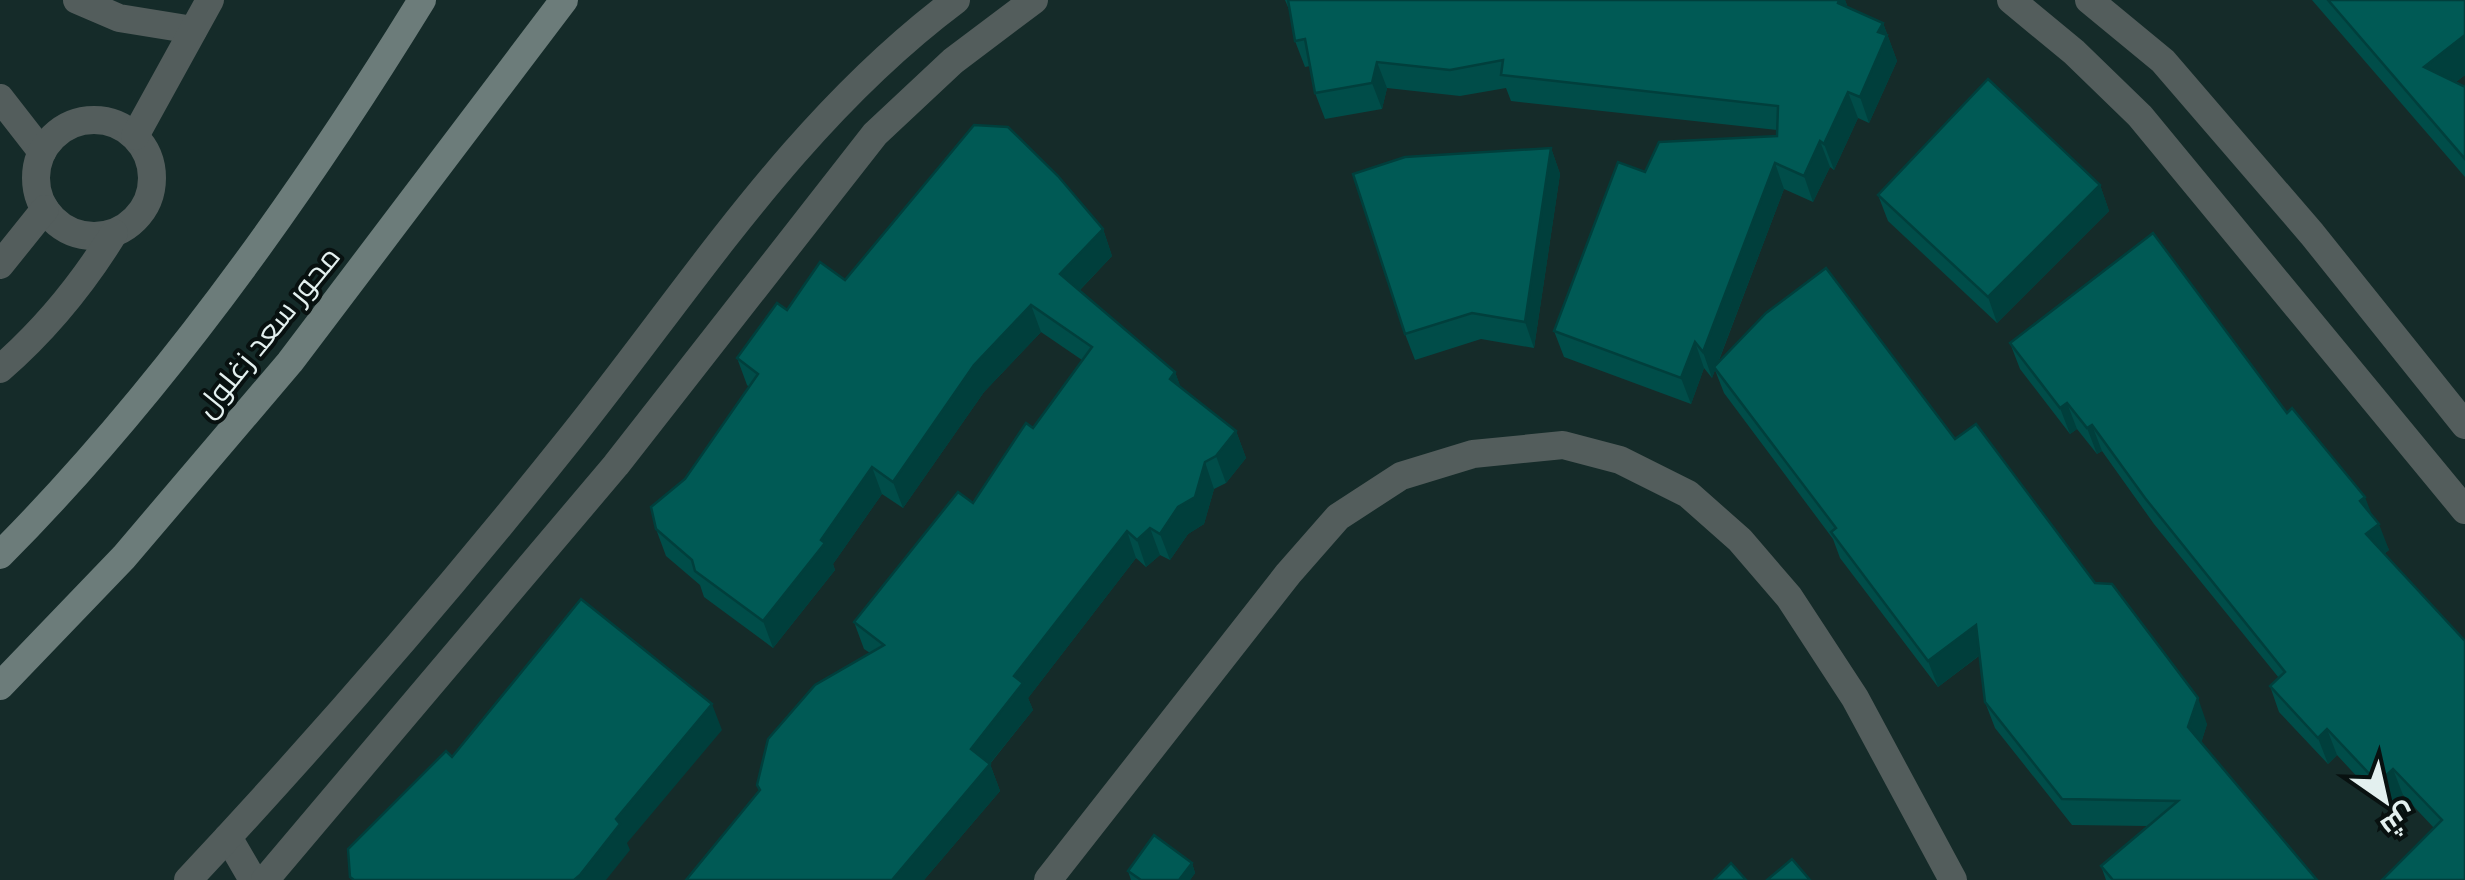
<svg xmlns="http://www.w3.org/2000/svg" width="2465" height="880" viewBox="0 0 2465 880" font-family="Karla,Cairo,sans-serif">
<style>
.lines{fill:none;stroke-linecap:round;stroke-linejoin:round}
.minor{stroke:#535d5c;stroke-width:28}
.tertiary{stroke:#535d5c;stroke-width:28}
.secondary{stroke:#6c7c7a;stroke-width:28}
.wall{fill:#004d49}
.shaded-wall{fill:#003f3c}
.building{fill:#005a55;stroke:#003f3c;stroke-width:2.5}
.labels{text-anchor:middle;stroke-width:8;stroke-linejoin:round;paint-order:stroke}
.street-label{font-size:30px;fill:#e3f0ef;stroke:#081110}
</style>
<rect width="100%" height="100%" fill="#152b29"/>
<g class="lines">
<g class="minor">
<path d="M 228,837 L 253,880"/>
<path d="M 1048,880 L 1288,574 L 1338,517 L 1401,476 L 1473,454 L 1563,445 L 1620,460 L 1688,494 L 1740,540 L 1789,597 L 1855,698 L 1953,880"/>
</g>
<g class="tertiary">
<path d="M 77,0 L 119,18 L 193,30"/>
<path d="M 2011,0 L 2074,52 L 2140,116 L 2465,510"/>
<path d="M 2089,0 L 2163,61 L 2312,234 L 2465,425"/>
<path d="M 0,98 L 42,152"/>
<circle cx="94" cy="178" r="58"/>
<path d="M 135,136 L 210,0"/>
<path d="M 0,265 L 45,209"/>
<path d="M 0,369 C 46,329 82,285 114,233"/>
<path d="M 188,880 C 322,737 451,588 573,435 C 695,282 797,119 956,0"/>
<path d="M 265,880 L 616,465 L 875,134 L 953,61 L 1034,0"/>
</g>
<g class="secondary">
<path d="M 0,555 C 159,395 304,192 422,0"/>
<path d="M 0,686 L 124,557 L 290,362 L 564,0"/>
</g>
</g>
<g class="wall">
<path d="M 1285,0 L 1845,0 L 1848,8 L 1883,23 L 1897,61 L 1869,123 L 1858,118 L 1834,170 L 1830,167 L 1813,202 L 1784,189 L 1718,363 L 1955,439 L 2095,583 L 2207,724 L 2201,743 L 2317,880 L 2106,880 L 2101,866 L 2148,826 L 2072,825 L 1995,728 L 1985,702 L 1979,656 L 1938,687 L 1840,558 L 1833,539 L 1724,393 L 1715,370 L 1712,378 L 1704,368 L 1691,404 L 1564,357 L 1554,331 L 1645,172 L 1777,136 L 1777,130 L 1511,101 L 1506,88 L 1460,96 L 1387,88 L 1382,109 L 1325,119 L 1315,93 L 1310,66 L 1305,67 L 1295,41 L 1290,12 Z"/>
<path d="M 2312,0 L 2465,0 L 2465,75 L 2456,82 L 2465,87 L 2465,177 Z"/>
<path d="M 1551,148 L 1560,174 L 1534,348 L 1481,339 L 1415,360 L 1405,334 Z"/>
<path d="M 2100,185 L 2109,211 L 1997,323 L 1888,221 L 1878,195 Z"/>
<path d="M 1103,229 L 1112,256 L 1080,290 L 1175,372 L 1180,386 L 1236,431 L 1246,458 L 1226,483 L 1214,489 L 1204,524 L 1188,534 L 1170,560 L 1160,555 L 1146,567 L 1136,558 L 1028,698 L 1033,710 L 990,764 L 1000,791 L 924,880 L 686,880 L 759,791 L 757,785 L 870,653 L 864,649 L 854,622 L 973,503 L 1033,428 L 1082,360 L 1041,332 L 984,392 L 903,508 L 882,494 L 833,564 L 835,570 L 773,648 L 704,597 L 700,585 L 666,556 L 656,529 L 685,479 L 749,387 L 747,385 L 737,358 L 787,310 L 845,280 Z"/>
<path d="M 2010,343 L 2287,413 L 2372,515 L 2389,550 L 2384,554 L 2465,880 L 2434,828 L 2403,795 L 2387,809 L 2337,755 L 2328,764 L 2279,712 L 2270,686 L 2279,678 L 2154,524 L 2102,451 L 2097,454 L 2077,429 L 2070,434 L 2020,369 Z"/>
<path d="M 1192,863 L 1195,873 L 1190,880 L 1131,880 L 1128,871 Z"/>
</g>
<g class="shaded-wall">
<path d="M 1839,0 L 1845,0 L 1852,19 L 1838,3 Z"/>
<path d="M 1883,23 L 1897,61 L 1869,123 L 1860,97 L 1878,32 Z"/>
<path d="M 2465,35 L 2465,75 L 2435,98 L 2424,67 Z"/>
<path d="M 1377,62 L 1387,88 L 1382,109 L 1372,83 Z"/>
<path d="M 1848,92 L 1858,118 L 1834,170 L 1824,144 Z"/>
<path d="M 1820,141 L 1830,167 L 1813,202 L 1804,176 Z"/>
<path d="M 1551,148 L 1560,174 L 1534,348 L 1525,322 Z"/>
<path d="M 1775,163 L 1784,189 L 1712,378 L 1703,352 Z"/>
<path d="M 2100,185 L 2109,211 L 1997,323 L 1988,297 Z"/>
<path d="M 1103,229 L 1112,256 L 1070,300 L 1060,274 Z"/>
<path d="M 1031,305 L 1041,332 L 984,392 L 903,508 L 893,482 L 974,365 Z"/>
<path d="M 1695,342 L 1704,368 L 1691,404 L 1681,378 Z"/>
<path d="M 1175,372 L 1185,399 L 1170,379 Z"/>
<path d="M 2067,403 L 2077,429 L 2070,434 L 2060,408 Z"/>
<path d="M 2092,425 L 2102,451 L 2097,454 L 2087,428 Z"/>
<path d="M 1236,431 L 1246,458 L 1226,483 L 1216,456 Z"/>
<path d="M 1205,462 L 1214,489 L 1204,524 L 1188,534 L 1170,560 L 1160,534 Z"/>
<path d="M 872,467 L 882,494 L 833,564 L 835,570 L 773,648 L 763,621 Z"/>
<path d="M 2365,497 L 2375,523 L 2360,501 Z"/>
<path d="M 2379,524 L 2389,550 L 2375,560 L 2366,534 Z"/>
<path d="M 1150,528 L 1160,555 L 1146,567 L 1137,540 Z"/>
<path d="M 1127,531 L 1136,558 L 1028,698 L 1033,710 L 983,772 L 990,764 L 1000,791 L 924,880 L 892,880 L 1014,676 Z"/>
<path d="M 1976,625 L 1985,651 L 1938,687 L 1928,661 Z"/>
<path d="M 2198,698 L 2207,724 L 2198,753 L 2188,727 Z"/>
<path d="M 712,704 L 722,730 L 627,843 L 630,850 L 606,880 L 574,880 L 616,819 Z"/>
<path d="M 2327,729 L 2337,755 L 2328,764 L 2318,738 Z"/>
<path d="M 2393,769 L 2403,795 L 2387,809 L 2378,783 Z"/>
<path d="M 1192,863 L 1195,873 L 1190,880 L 1179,880 Z"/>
</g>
<g class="building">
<path d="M 1288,0 L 1839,0 L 1838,3 L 1883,23 L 1878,32 L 1887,35 L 1860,97 L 1848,92 L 1824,144 L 1820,141 L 1804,176 L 1775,163 L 1703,352 L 1695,342 L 1681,378 L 1554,331 L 1618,162 L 1645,172 L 1659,142 L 1777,136 L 1778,106 L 1501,75 L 1503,60 L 1450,70 L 1377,62 L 1372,83 L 1315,93 L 1305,39 L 1295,41 Z"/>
<path d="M 2328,0 L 2465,0 L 2465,35 L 2424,67 L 2465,87 L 2465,159 Z"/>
<path d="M 1988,79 L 2100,185 L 1988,297 L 1878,195 Z"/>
<path d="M 974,125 L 1008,127 L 1058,176 L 1103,229 L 1060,274 L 1175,372 L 1170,379 L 1236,431 L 1216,456 L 1205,462 L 1195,497 L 1178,507 L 1160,534 L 1150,528 L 1137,540 L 1127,531 L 1014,676 L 1023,683 L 971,749 L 990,764 L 892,880 L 686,880 L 760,790 L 757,785 L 768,739 L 815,685 L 884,645 L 854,622 L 958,492 L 973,503 L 1026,423 L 1033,428 L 1092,347 L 1031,305 L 974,365 L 893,482 L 872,467 L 821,540 L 825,543 L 763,621 L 695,571 L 692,560 L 656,529 L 651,507 L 685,479 L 758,374 L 737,358 L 777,303 L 787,310 L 820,262 L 845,280 Z"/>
<path d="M 1551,148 L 1525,322 L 1472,313 L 1405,334 L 1353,174 L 1405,157 Z"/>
<path d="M 2153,233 L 2287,413 L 2292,408 L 2365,497 L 2360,501 L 2379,524 L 2366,534 L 2465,641 L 2465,880 L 2382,880 L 2442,820 L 2393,769 L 2378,783 L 2327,729 L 2318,738 L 2270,686 L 2285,672 L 2145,498 L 2092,425 L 2087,428 L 2067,403 L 2060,408 L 2010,343 Z"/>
<path d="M 1826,268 L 1955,439 L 1976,424 L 2095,583 L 2112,584 L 2198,698 L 2188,727 L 2317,880 L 2113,880 L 2101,866 L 2178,801 L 2062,799 L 1985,702 L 1976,625 L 1928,661 L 1831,532 L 1836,528 L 1714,367 L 1766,313 Z"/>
<path d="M 581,599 L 712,704 L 616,819 L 620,824 L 580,875 L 574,880 L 354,880 L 350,877 L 348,849 L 446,751 L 452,757 Z"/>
<path d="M 1154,835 L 1192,863 L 1179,880 L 1141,880 L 1128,871 Z"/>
<path d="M 1792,859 L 1810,880 L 1767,880 Z"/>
<path d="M 1731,863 L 1746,880 L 1714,880 Z"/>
</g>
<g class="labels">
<g class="street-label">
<text transform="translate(268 332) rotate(-51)" y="10">محور سعد زغلول</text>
</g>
</g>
<g transform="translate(2385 800) rotate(146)" stroke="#081110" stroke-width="8" paint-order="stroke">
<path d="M0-8L18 38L0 25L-18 38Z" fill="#e3f0ef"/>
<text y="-15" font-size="28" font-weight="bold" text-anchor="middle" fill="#e3f0ef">ش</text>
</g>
</svg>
